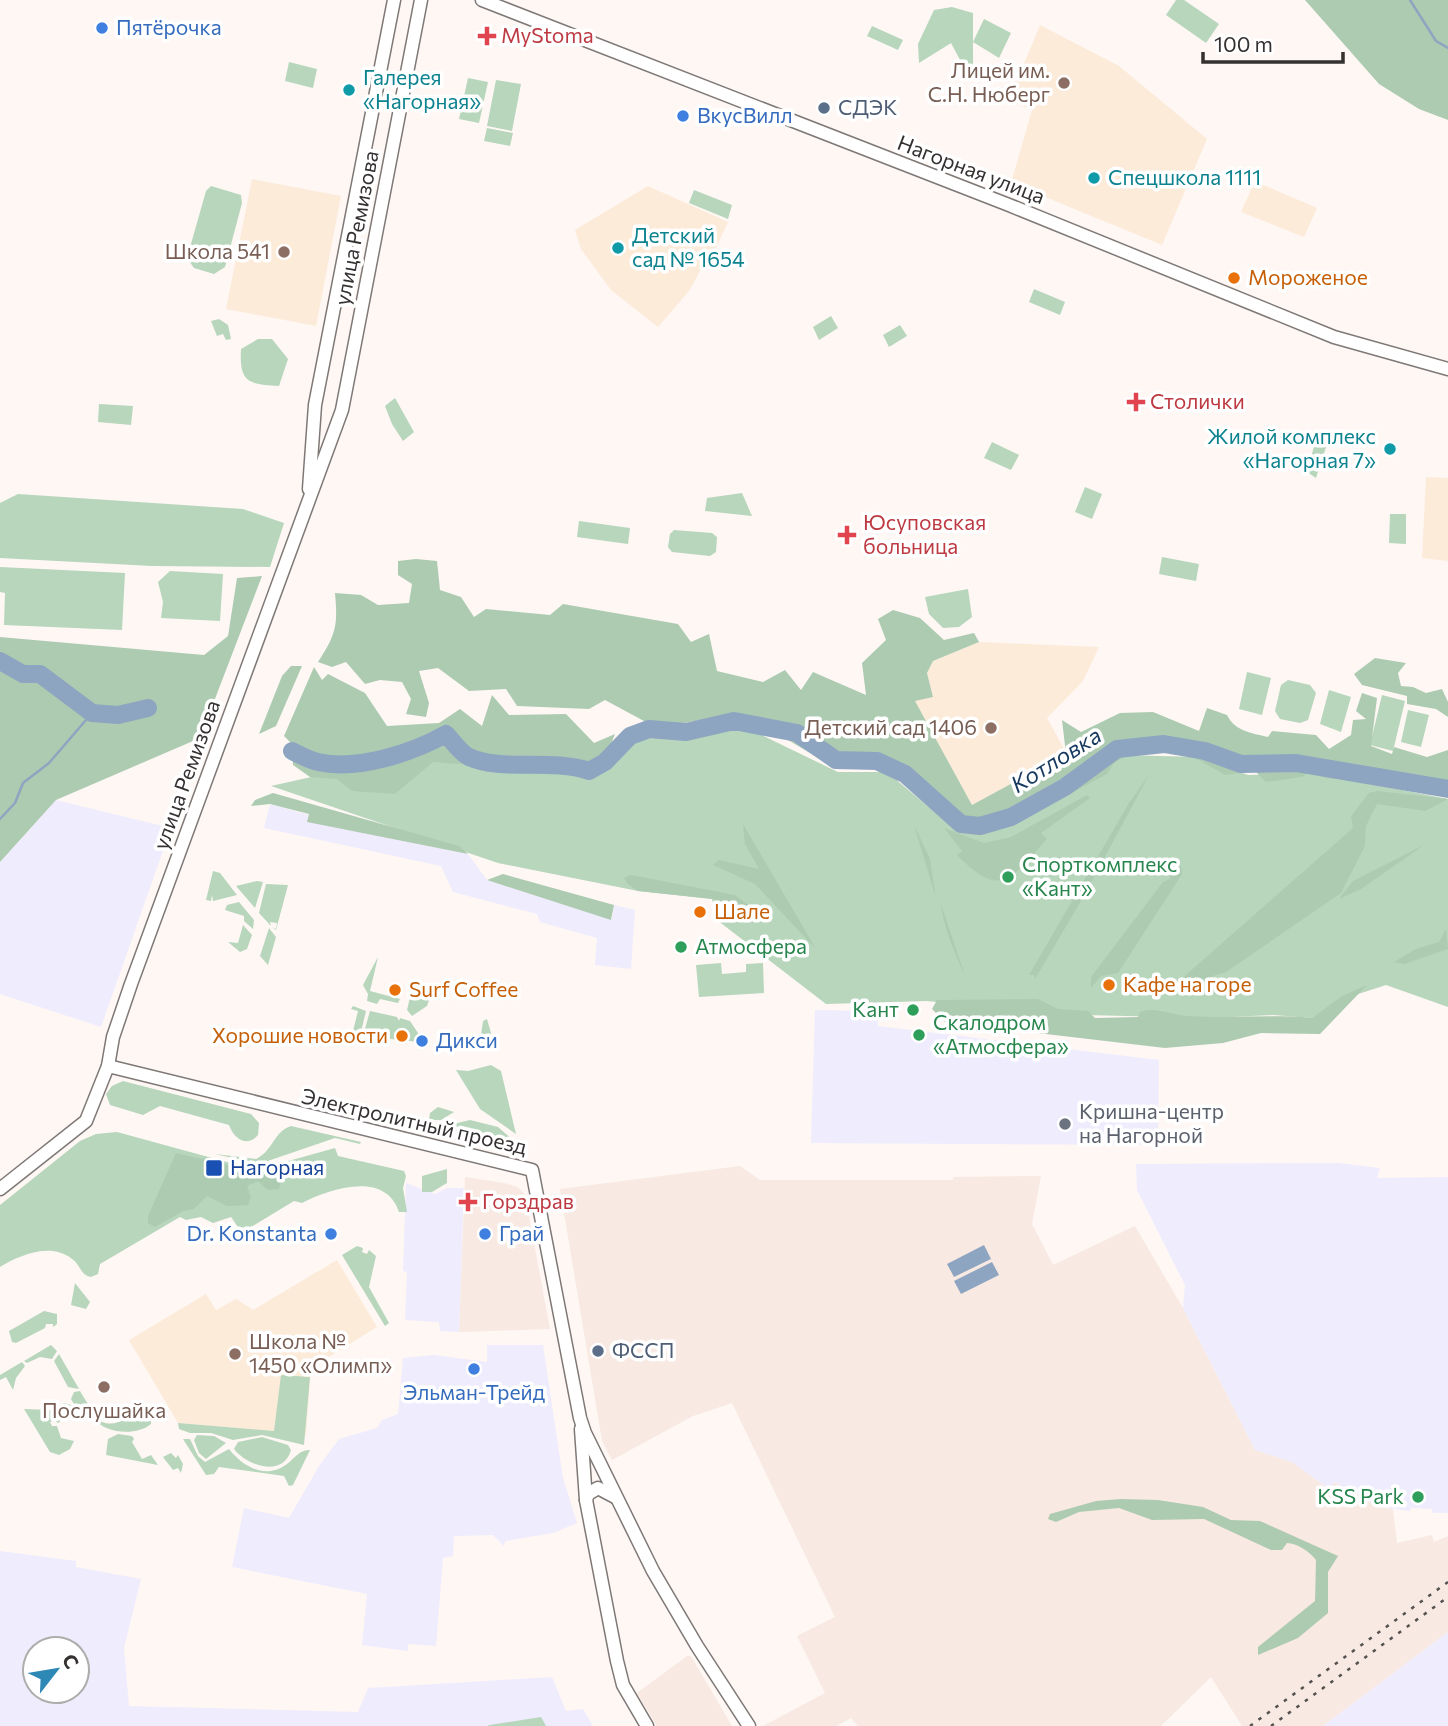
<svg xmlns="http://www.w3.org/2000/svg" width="1448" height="1726" viewBox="0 0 1448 1726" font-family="Commissioner,sans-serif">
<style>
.built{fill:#f8e9e2}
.industrial{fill:#efecfd;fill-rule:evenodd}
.education{fill:#fdebda}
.green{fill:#b7d6bc}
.forest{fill:#adcbb1}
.water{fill:#8ea5c1}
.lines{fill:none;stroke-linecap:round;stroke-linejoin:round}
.stream{stroke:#8ea5c1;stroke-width:2.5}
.river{stroke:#8ea5c1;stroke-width:18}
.minor-casing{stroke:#7e7876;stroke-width:15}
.minor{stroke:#fff;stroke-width:12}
.rail{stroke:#54514f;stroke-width:2.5;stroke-dasharray:3.5 7;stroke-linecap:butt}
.shop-dot{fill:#3f7fe0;stroke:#fff;stroke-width:2.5}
.health-dot{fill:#e0444e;stroke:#fff;stroke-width:2.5}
.education-dot{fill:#8d6e63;stroke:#fff;stroke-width:2.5}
.culture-dot{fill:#0f9aa8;stroke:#fff;stroke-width:2.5}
.service-dot{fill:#5c6f8a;stroke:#fff;stroke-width:2.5}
.food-dot{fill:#e8710a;stroke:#fff;stroke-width:2.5}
.leisure-dot{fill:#2e9e5b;stroke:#fff;stroke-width:2.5}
.worship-dot{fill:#6b7280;stroke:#fff;stroke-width:2.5}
.transit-dot{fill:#1a4fb4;stroke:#fff;stroke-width:2.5}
.labels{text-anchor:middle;stroke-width:7;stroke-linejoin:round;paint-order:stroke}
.shop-label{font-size:21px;fill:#366cbe;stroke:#fff;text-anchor:start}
.health-label{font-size:21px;fill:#be3a42;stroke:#fff;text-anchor:start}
.education-label{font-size:21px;fill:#785e54;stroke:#fff;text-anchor:end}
.culture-label{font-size:21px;fill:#0d838f;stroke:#fff;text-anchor:start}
.service-label{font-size:21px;fill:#4e5e75;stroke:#fff;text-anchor:start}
.street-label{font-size:21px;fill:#343130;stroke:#fff}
.food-label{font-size:21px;fill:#c56008;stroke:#fff;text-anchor:start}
.leisure-label{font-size:21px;fill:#27864d;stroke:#fff;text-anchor:start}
.worship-label{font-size:21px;fill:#5b616d;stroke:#fff;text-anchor:start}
.transit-label{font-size:21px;fill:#164399;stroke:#fff;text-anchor:start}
.water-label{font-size:23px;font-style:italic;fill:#16395f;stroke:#fff}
</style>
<rect width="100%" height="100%" fill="#fef7f4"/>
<g class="built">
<path d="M 740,1166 L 760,1180 L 953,1180 L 953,1177 L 1041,1176 L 1032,1224 L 1053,1265 L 1135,1226 L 1183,1308 L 1255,1450 L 1292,1462 L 1329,1489 L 1335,1482 L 1349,1492 L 1375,1499 L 1374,1506 L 1393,1509 L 1397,1543 L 1432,1535 L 1434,1542 L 1448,1536 L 1448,1632 L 1323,1726 L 1242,1726 L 1211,1677 L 1161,1726 L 858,1726 L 851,1718 L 836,1726 L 763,1726 L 825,1693 L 797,1636 L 835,1617 L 732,1403 L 693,1416 L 612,1460 L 602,1441 L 560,1189 Z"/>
<path d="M 465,1177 L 504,1183 L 518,1187 L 525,1195 L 550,1329 L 459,1332 Z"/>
<path d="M 687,1656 L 691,1656 L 732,1726 L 657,1726 L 637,1693 Z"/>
</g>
<g class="industrial">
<path d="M 56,800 L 171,828 L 101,1027 L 0,994 L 0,862 Z"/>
<path d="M 270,804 L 309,815 L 308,822 L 468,854 L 487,880 L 612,919 L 614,905 L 635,910 L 631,969 L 595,965 L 597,938 L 540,922 L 537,914 L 453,892 L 441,866 L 264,828 Z"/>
<path d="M 815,1010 L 878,1011 L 878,1026 L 1159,1060 L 1158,1145 L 811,1143 Z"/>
<path d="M 1338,1163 L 1380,1168 L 1377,1178 L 1448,1177 L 1448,1513 L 1433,1513 L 1432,1509 L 1411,1508 L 1410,1511 L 1373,1506 L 1374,1499 L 1348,1491 L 1335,1482 L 1329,1489 L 1292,1462 L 1255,1450 L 1183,1308 L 1185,1285 L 1137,1190 L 1136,1164 Z"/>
<path d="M 406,1183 L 435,1194 L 447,1188 L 464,1188 L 459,1332 L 440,1331 L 439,1322 L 405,1320 L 407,1272 L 403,1271 Z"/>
<path d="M 487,1345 L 543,1345 L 563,1478 L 577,1523 L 553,1533 L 505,1541 L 504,1546 L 493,1535 L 454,1536 L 453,1556 L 443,1558 L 436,1646 L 408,1644 L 408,1651 L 362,1645 L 367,1594 L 232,1567 L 244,1508 L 289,1518 L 319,1466 L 339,1439 L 377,1428 L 382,1420 L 398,1414 L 403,1358 L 434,1355 L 487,1362 Z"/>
<path d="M 0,1551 L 76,1561 L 76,1567 L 141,1579 L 124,1648 L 129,1706 L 358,1712 L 368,1688 L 552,1677 L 566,1711 L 583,1709 L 593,1726 L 0,1726 ZM 35,1649 L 77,1649 L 77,1691 L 35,1691 Z"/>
<path d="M 1448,1632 L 1448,1726 L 1323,1726 Z"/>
</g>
<g class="education">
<path d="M 1040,25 L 1119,66 L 1207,139 L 1162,245 L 1011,183 L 1032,110 L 1009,100 Z"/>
<path d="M 252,179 L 341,196 L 316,326 L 226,309 Z"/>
<path d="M 1261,184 L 1317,208 L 1304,237 L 1241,212 L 1252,187 Z"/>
<path d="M 648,186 L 728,222 L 715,250 L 712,249 L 689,291 L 658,327 L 611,290 L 581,249 L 575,230 Z"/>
<path d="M 1426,477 L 1448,478 L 1448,561 L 1422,558 Z"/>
<path d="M 979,642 L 1099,647 L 1083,681 L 1047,718 L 1067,754 L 972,805 L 914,700 L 933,697 L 927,673 L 933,661 Z"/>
<path d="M 337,1260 L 377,1327 L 311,1368 L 306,1434 L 178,1423 L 129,1340 L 206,1294 L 216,1310 L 236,1299 L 253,1310 Z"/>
</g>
<g class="green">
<path d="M 1176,0 L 1184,0 L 1219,24 L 1206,43 L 1166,15 Z"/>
<path d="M 952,7 L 973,13 L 973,67 L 966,71 L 951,43 L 919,63 L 918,44 L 934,10 Z"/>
<path d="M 984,19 L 1011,33 L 999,58 L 973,42 Z"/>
<path d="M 872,26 L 903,40 L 898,50 L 867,36 Z"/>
<path d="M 289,62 L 317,69 L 313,88 L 285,81 Z"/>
<path d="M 468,78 L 488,82 L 479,123 L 459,119 Z"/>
<path d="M 496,80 L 521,84 L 512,131 L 487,126 Z"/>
<path d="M 487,128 L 513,133 L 510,146 L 484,141 Z"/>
<path d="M 211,186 L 241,195 L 242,203 L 225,267 L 214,274 L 194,268 L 187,258 L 206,191 Z"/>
<path d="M 694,190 L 732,205 L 728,219 L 689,203 Z"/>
<path d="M 1034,289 L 1065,302 L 1060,315 L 1029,302 Z"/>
<path d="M 831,316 L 838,328 L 819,340 L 813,327 Z"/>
<path d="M 219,319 L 228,325 L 231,339 L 226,340 L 223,334 L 217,336 L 211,321 Z"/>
<path d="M 900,325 L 907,336 L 889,347 L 883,335 Z"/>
<path d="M 258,339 L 272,339 L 288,359 L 279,386 C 249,384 239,383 241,349 Z"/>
<path d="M 395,398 L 414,432 L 403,441 L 392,424 L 385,406 Z"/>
<path d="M 99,404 L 133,406 L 131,425 L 98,422 Z"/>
<path d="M 1318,432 L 1330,435 L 1316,478 L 1307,472 Z"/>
<path d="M 992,442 L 1019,455 L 1011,470 L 984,458 Z"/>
<path d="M 1085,487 L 1102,494 L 1092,519 L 1075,512 Z"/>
<path d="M 742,493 L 752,516 L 705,511 L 707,498 Z"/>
<path d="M 18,494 L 243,509 L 284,523 L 270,567 L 152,566 L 0,558 L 0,503 Z"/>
<path d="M 1390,514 L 1406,514 L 1406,544 L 1389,543 Z"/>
<path d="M 579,521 L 630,528 L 628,544 L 577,537 Z"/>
<path d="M 674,530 L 712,533 L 717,537 L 716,552 L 710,556 L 672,552 L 668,547 L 670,534 Z"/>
<path d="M 1162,557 L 1199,564 L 1196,581 L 1159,574 Z"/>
<path d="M 0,567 L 125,573 L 122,630 L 4,625 L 5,593 L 0,592 Z"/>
<path d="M 170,571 L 223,574 L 220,621 L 161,618 L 163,602 L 158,582 Z"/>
<path d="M 968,589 L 972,617 L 959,627 L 943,628 L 929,614 L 925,597 Z"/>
<path d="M 1247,672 L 1271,678 L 1262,715 L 1239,709 Z"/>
<path d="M 1288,680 L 1310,685 L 1316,693 L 1308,720 L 1300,723 L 1280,719 L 1275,711 L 1281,685 Z"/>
<path d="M 1329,690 L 1351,697 L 1341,732 L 1320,724 Z"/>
<path d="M 1382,695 L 1405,701 L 1393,751 L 1370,745 Z"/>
<path d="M 1408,710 L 1429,715 L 1421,747 L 1401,742 Z"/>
<path d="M 667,720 L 753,731 L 838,772 L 887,772 L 957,831 L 998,828 L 1059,800 L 1121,755 L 1200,757 L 1248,775 L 1316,773 L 1448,799 L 1448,1007 L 1386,985 L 1346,998 L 1312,1018 L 1273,1015 L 1209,1018 L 1043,1014 L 927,1001 L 826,1004 L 717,920 L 712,899 L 638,891 L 498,863 L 271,786 L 432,750 L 569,768 Z"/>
<path d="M 213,871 L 220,873 L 237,895 L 213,901 L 212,895 L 211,901 L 206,900 Z"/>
<path d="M 257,881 L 263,882 L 255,908 L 236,886 Z"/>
<path d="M 266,884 L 288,885 L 276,930 L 272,927 L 276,929 L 277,923 L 270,922 L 271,926 L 259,913 Z"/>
<path d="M 239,902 L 254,920 L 253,929 L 244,921 L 244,916 L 225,910 L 227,905 Z"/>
<path d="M 243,925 L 252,935 L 247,949 L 240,952 L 228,942 L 238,943 Z"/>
<path d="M 269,928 L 276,937 L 268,965 L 260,956 Z"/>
<path d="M 378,957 L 370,991 L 400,999 L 398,1003 L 380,999 L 377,1004 L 367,1001 L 368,994 L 363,985 Z"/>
<path d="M 721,963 L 722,974 L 746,972 L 746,964 L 763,963 L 764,993 L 699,997 L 696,965 Z"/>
<path d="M 411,993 L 430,997 L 427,1006 L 412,1016 L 407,1010 Z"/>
<path d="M 353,1006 L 366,1011 L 360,1036 L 352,1035 L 358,1011 L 351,1009 Z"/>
<path d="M 370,1011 L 397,1017 L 399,1021 L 400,1018 L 410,1021 L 420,1036 L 419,1042 L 363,1036 Z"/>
<path d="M 487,1019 L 494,1043 L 479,1048 L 483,1021 Z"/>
<path d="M 491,1065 L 501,1071 L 516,1134 L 480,1109 L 456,1070 L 468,1071 Z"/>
<path d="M 123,1081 L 251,1114 L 259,1123 L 258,1135 C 247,1148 234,1139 229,1125 L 160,1106 L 143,1115 L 110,1105 L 106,1094 L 112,1086 Z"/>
<path d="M 438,1107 L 454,1112 L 441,1120 L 429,1120 L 430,1113 Z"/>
<path d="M 470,1120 L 498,1127 L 514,1141 L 449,1125 Z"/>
<path d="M 291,1126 L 361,1142 L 360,1144 L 335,1138 L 259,1164 L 215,1154 L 256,1159 C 274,1150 273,1132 291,1126 Z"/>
<path d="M 446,1127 L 509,1143 L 509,1144 L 442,1129 Z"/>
<path d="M 117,1132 L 256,1170 L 335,1148 L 338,1156 L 404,1171 L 406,1176 L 403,1188 L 407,1212 L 399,1212 C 385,1170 330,1189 302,1203 L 294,1201 L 233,1238 L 229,1244 L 225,1242 L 225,1236 L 238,1227 L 231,1217 L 213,1223 L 201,1217 L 186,1220 L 180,1217 L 100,1264 L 98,1274 L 91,1277 C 80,1275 81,1265 72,1259 C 51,1242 20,1255 0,1267 L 0,1205 L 80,1141 L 96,1134 Z"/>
<path d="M 447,1169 L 447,1183 L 432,1192 L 422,1192 L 422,1176 Z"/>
<path d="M 357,1246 L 363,1248 L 362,1252 L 367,1254 L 369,1250 L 376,1256 L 369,1287 L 389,1323 L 385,1326 L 342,1255 Z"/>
<path d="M 75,1283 L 90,1302 L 86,1309 L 71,1305 Z"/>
<path d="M 44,1311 L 57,1314 L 57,1324 L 53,1327 L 53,1324 L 46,1324 L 45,1328 L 16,1343 L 12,1342 L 9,1331 Z"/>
<path d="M 51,1345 L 57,1351 L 52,1359 L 40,1357 L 27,1363 L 24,1361 Z"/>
<path d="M 59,1354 L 79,1389 L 68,1387 L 54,1361 Z"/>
<path d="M 22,1362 L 25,1366 L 16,1378 L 13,1390 L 6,1377 L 0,1380 L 0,1375 Z"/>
<path d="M 281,1375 L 310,1377 L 304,1445 L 262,1435 L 233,1440 L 211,1433 L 190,1433 L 179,1429 L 178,1423 L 274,1431 Z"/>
<path d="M 80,1391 L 92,1411 L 89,1420 L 83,1419 L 71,1399 L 74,1392 Z"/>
<path d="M 64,1403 L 71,1405 L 80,1421 L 66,1417 L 58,1423 L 54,1420 L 50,1422 L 52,1426 L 57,1426 L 61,1438 L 74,1441 L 70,1449 L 59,1455 L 50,1452 L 24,1409 L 50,1410 Z"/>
<path d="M 143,1408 L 150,1410 L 151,1424 C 137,1436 106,1434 94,1419 L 94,1417 C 112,1432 127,1418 143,1408 Z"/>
<path d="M 118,1434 L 132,1436 L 134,1439 L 132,1442 L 142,1459 L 151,1455 L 158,1465 L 106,1455 L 108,1439 Z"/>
<path d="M 197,1435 L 214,1436 L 226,1443 L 206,1459 L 199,1453 L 194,1440 Z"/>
<path d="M 262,1437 L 288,1445 L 291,1450 C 283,1478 247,1466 234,1449 L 238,1442 Z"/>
<path d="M 183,1439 L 190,1439 L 198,1456 L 205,1462 L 229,1449 C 243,1467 266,1480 287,1464 C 296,1457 299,1450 310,1450 L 293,1485 L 289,1486 L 284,1476 L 219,1467 L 214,1474 L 206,1475 Z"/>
<path d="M 171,1453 L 176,1458 L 178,1455 L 183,1464 L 181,1473 L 178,1468 L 173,1470 L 163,1457 Z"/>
<path d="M 541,1717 L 546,1726 L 487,1726 L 490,1725 Z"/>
</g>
<g class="forest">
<path d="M 1305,0 L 1448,0 L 1448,120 L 1419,109 L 1379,84 Z"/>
<path d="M 416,559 L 437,561 L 440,590 L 461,597 L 474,617 L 486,609 L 550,615 L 563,604 L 678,624 L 691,642 L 709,634 L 717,671 L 763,682 L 785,670 L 801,690 L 813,672 L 866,695 L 862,663 L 886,640 L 878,619 L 893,610 L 920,618 L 944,640 L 974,633 L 979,642 L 933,661 L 927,673 L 933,697 L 915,701 L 972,805 L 1066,754 L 1062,720 L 1081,732 L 1120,713 L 1153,712 L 1199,731 L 1207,708 L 1227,715 C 1235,731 1251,733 1268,737 L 1272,731 L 1316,735 L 1329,749 L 1351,735 L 1353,720 L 1366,719 L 1356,711 L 1362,693 L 1377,698 L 1371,746 L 1392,754 L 1394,747 L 1427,757 L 1448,750 L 1448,784 L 1414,779 L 1409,787 C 1395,786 1383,783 1370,781 C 1349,778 1328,783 1310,771 L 1302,777 L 1266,782 L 1255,771 L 1225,775 L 1185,752 L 1134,751 L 1114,763 L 1107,774 L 1013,824 L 978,832 L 962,827 L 923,796 L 905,777 L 886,770 L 830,765 L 773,731 L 773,720 L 729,716 L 655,727 L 605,700 L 589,709 L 517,706 L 506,689 L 469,691 L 438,668 L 419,671 L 429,703 L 426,717 L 406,714 L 411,699 L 402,682 L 380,680 L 365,684 L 346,662 L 332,667 L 318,662 C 336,634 338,626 335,593 L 361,595 L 378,605 L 409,603 L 412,584 L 398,575 L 398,561 Z"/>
<path d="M 262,576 L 200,738 L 56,800 L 0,862 L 0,637 L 204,655 L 228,636 L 237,578 Z"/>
<path d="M 1375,658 L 1406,663 L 1398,673 L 1401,686 L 1413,687 L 1426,693 L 1442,689 L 1448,702 L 1448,717 L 1436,709 L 1407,704 L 1407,696 L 1362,685 L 1354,674 Z"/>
<path d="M 291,666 L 302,666 L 276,726 L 259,734 L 282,676 Z"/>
<path d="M 314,667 L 322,680 L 328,674 L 365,693 L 387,726 L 439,723 L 460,709 L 482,726 L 492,695 L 509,715 L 566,714 L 594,743 L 615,734 L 603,764 L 568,772 L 433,762 L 395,794 L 352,791 L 337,779 L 310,777 L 293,765 L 292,744 L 284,736 Z"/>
<path d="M 1149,775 L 1081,901 L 1035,979 L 1034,975 L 1029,975 L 1129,803 Z"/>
<path d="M 1377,791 L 1448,799 L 1425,811 L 1377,804 L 1366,826 L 1365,846 L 1341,893 L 1226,972 L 1181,986 L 1179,981 L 1353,828 L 1351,816 L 1369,793 Z"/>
<path d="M 273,793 L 459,846 L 468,854 L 307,822 L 309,814 L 270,804 L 251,806 L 255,800 Z"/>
<path d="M 1087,795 L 1090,798 L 1041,833 L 1047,839 C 1011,878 1002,901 957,855 L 962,851 L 944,828 L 984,843 L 1011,837 Z"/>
<path d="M 743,824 L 816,949 L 755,884 L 713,865 L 719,860 L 759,869 L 745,844 Z"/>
<path d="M 914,825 L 930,859 L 936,899 L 936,898 Z"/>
<path d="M 1424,845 L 1361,889 L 1339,899 L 1353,881 Z"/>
<path d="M 1181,867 L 1182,874 L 1118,973 L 1101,976 L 1091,988 L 1091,977 L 1163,882 L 1170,879 L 1170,870 Z"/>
<path d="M 503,874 L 614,905 L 611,920 L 487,880 Z"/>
<path d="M 631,875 L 735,895 L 754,910 L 713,899 L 638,891 L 628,884 L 624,878 Z"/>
<path d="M 941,904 L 965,976 C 955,954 943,926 941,904 Z"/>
<path d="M 1446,929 L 1448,949 L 1404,964 L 1394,962 L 1416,949 L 1439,942 Z"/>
<path d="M 1367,985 L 1320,1034 L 1261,1033 L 1223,1043 L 1165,1048 L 945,1022 L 932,1009 L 937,1000 L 1038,999 L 1058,1009 L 1088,1011 L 1095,1018 L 1138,1017 L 1140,1012 C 1153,1006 1173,1015 1187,1016 C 1229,1019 1270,1014 1312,1018 L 1342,996 Z"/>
<path d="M 176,1153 L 262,1173 L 307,1165 L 307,1168 L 283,1175 L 279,1189 L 268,1190 L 258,1181 L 247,1186 L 251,1197 L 248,1205 L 227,1206 L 207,1196 L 194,1209 L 183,1211 L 155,1227 L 148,1223 L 148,1216 Z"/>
<path d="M 1121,1499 L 1158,1500 L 1203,1507 L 1231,1520 L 1260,1521 L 1338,1556 L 1328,1572 L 1328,1613 L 1298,1638 L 1258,1655 L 1258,1647 L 1315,1601 L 1316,1560 C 1310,1552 1297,1543 1287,1543 L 1282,1550 L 1271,1550 L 1204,1519 L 1152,1520 L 1119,1508 L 1079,1512 L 1056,1522 L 1048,1519 L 1050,1514 L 1096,1501 Z"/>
</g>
<g class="water">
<path d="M 984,1245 L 991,1259 L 954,1277 L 947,1264 Z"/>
<path d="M 992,1262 L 999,1275 L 961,1294 L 954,1281 Z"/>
</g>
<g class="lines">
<g class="stream">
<path d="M 1410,0 L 1436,41 L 1448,48"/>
<path d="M 0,819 L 15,803 L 23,783 L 49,763 L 92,713"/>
</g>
<g class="river">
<path d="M 0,661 L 23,674 L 40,674 L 92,713 L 118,715 L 148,708"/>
<path d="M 292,751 C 300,755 309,760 318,762 C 357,771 412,753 446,734 C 452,740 460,753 469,757 C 502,772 551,758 589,771 L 605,762 L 630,736 L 649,729 L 686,732 L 734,721 L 797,733 L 836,760 L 877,761 L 905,774 L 961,824 L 980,826 L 1011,817 L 1065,787 L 1117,749 L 1164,744 L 1205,751 L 1241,764 L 1296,763 L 1448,789"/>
</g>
<g class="minor-casing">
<g id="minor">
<path d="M 482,0 L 1009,205 L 1334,337 L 1448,369"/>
<path d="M 309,489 L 315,405 L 394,0"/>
<path d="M 108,1066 L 532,1170 L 580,1418 L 585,1433 L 653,1571 L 697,1646 L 749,1726"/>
<path d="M 0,1189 L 86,1121 L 108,1066 L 113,1037 L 131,984 L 342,410 L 421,0"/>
<path d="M 581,1429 L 586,1500 L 617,1661 L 623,1685 L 647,1726"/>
<path d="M 586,1500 L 588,1494 L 598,1488 L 615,1497"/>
</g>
</g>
<use href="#minor" class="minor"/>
<g class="rail">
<path d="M 1250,1726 L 1448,1582"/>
<path d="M 1271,1726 L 1448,1597"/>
</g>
</g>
<g class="shop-dot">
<circle cx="102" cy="28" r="7"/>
<circle cx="683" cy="116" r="7"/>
<circle cx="422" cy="1041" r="7"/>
<circle cx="331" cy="1234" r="7"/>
<circle cx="485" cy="1234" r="7"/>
<circle cx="474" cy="1369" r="7"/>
</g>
<g class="health-dot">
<path d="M483.5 25.5h7v7h7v7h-7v7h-7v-7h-7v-7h7z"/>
<path d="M1132.5 391.5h7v7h7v7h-7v7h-7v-7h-7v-7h7z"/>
<path d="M843.5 524.5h7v7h7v7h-7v7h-7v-7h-7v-7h7z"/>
<path d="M464.5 1191.5h7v7h7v7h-7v7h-7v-7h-7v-7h7z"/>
</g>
<g class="education-dot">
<circle cx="1064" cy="83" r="7"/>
<circle cx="284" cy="252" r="7"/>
<circle cx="991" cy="728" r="7"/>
<circle cx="235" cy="1354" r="7"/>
<circle cx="104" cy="1387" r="7"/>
</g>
<g class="culture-dot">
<circle cx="349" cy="90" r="7"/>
<circle cx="1094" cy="178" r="7"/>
<circle cx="618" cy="248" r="7"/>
<circle cx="1390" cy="449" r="7"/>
</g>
<g class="service-dot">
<circle cx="824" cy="108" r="7"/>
<circle cx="598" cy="1351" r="7"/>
</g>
<g class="food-dot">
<circle cx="1234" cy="278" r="7"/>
<circle cx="700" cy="912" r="7"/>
<circle cx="1109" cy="985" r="7"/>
<circle cx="395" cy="990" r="7"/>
<circle cx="402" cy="1036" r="7"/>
</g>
<g class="leisure-dot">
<circle cx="1008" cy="877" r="7"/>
<circle cx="681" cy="947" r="7"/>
<circle cx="913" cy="1010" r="7"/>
<circle cx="919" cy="1035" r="7"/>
<circle cx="1418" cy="1497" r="7"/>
</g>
<circle class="worship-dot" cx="1065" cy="1124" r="7"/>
<rect class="transit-dot" x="205" y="1159" width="18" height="18" rx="3.5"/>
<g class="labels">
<g class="shop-label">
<text x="116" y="35">Пятёрочка</text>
<text x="697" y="123">ВкусВилл</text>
<text x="436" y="1048">Дикси</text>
<text x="317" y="1241" text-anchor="end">Dr. Konstanta</text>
<text x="499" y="1241">Грай</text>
<text x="474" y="1400" text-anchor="middle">Эльман-Трейд</text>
</g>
<g class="health-label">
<text x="501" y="43">MyStoma</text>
<text x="1150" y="409">Столички</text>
<text x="863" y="530">Юсуповская<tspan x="863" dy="24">больница</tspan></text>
<text x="482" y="1209">Горздрав</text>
</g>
<g class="education-label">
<text x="1050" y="78">Лицей им.<tspan x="1050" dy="24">С.Н. Нюберг</tspan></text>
<text x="270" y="259">Школа 541</text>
<text x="977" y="735">Детский сад 1406</text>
<text x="249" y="1349" text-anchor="start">Школа №<tspan x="249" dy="24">1450 «Олимп»</tspan></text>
<text x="104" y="1418" text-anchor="middle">Послушайка</text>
</g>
<g class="culture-label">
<text x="363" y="85">Галерея<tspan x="363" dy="24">«Нагорная»</tspan></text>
<text x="1108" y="185">Спецшкола 1111</text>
<text x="632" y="243">Детский<tspan x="632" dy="24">сад № 1654</tspan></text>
<text x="1376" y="444" text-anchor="end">Жилой комплекс<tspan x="1376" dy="24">«Нагорная 7»</tspan></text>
</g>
<g class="service-label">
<text x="838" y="115">СДЭК</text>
<text x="612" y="1358">ФССП</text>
</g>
<g class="street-label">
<text transform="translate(971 170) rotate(21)" y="7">Нагорная улица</text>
<text transform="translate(357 228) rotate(-79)" y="7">улица Ремизова</text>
<text transform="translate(187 775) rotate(-70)" y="7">улица Ремизова</text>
<text transform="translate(414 1122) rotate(13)" y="7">Электролитный проезд</text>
</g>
<g class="food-label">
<text x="1248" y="285">Мороженое</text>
<text x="714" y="919">Шале</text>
<text x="1123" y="992">Кафе на горе</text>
<text x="409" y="997">Surf Coffee</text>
<text x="388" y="1043" text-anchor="end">Хорошие новости</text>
</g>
<g class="leisure-label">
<text x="1022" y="872">Спорткомплекс<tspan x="1022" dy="24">«Кант»</tspan></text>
<text x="695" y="954">Атмосфера</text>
<text x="899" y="1017" text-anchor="end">Кант</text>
<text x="933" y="1030">Скалодром<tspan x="933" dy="24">«Атмосфера»</tspan></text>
<text x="1404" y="1504" text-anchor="end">KSS Park</text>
</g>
<g class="worship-label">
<text x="1079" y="1119">Кришна-центр<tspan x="1079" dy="24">на Нагорной</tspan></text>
</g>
<g class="transit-label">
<text x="230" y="1175">Нагорная</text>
</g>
<g class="water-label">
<text transform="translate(1056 760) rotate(-32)" y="8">Котловка</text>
</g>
</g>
<g transform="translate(56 1670) rotate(59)"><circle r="33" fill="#ffffff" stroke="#aeadac" stroke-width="2"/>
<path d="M0-5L12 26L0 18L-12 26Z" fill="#2d88b6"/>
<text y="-10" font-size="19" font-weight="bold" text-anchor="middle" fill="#343130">С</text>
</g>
<path d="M1203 52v10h140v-10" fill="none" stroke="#343130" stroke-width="3.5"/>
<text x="1214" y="52" font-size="21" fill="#343130" stroke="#ffffff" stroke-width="5" paint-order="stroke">100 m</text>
</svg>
